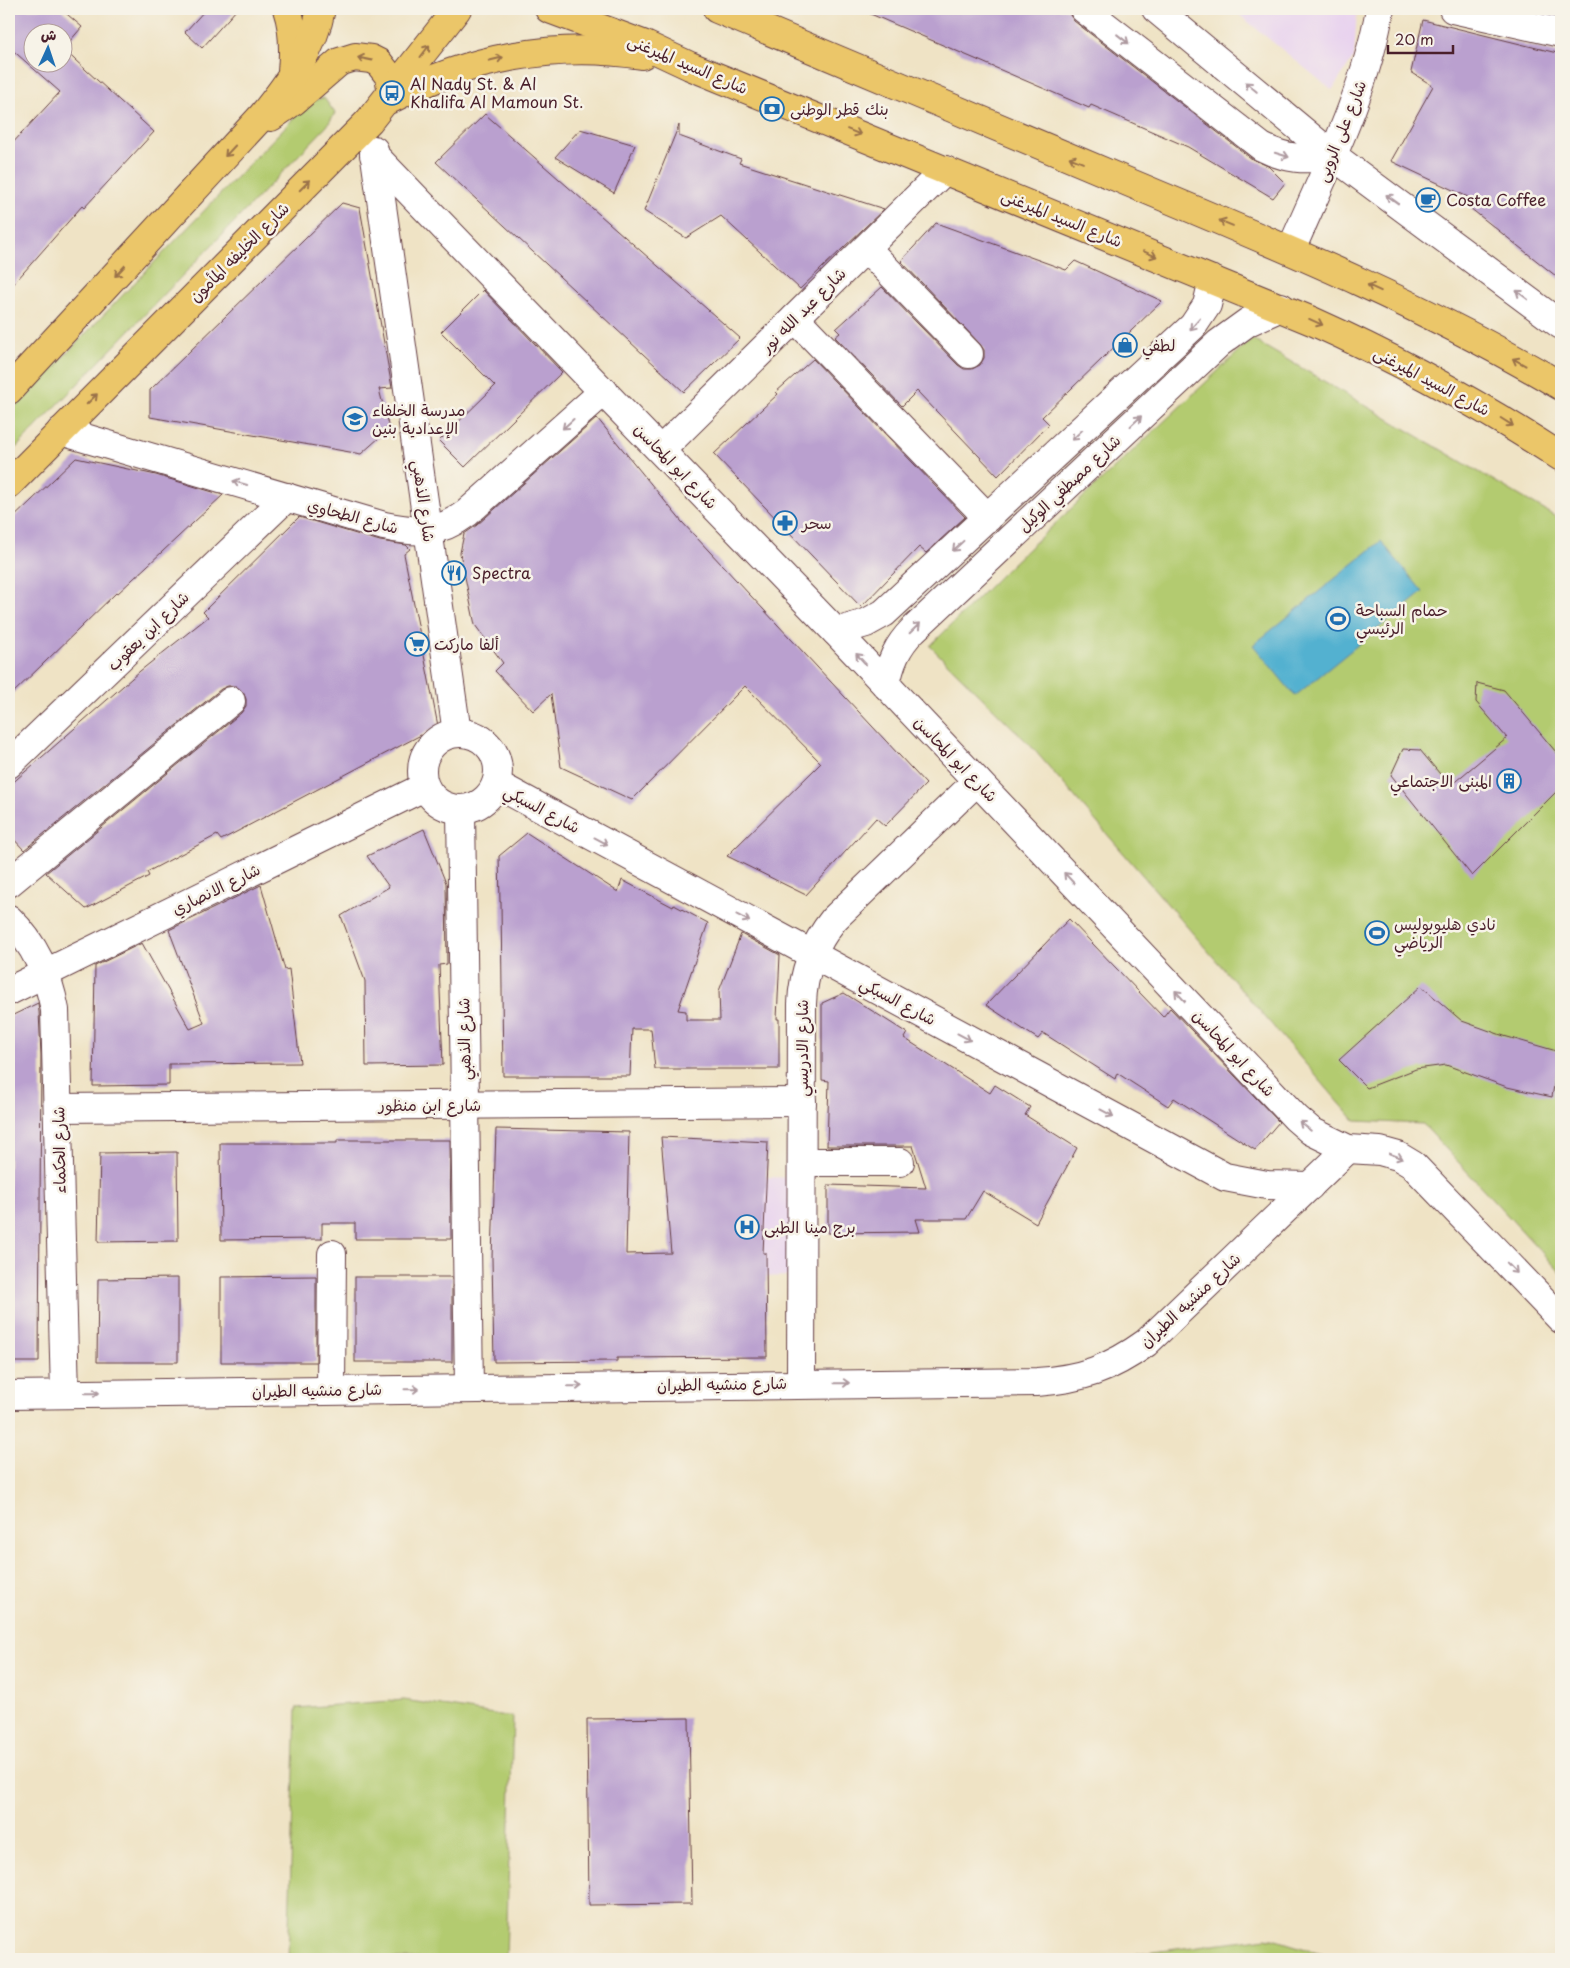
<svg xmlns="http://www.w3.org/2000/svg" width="1570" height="1968" viewBox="0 0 1570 1968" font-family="'Playpen Sans','Playpen Sans Arabic',sans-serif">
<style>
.built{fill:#e8d2ef}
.green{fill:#b3cb70;stroke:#7e754e}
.water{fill:#52b1d0;stroke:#4e687e}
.building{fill:#baa0cf;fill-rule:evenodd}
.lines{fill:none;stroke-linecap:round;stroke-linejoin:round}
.minor-casing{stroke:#633c42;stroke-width:30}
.major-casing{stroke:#633c42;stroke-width:30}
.minor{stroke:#fff;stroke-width:28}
.major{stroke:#ebc669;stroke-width:28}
.oneway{stroke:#ae9aa0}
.oneway2{stroke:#9a724a}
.labels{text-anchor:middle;stroke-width:5;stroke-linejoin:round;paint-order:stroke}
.street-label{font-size:16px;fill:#4a1f2b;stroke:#f7f3e8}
.poi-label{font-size:16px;fill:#4a1f2b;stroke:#f7f3e8;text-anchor:start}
</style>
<rect width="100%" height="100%" fill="#f7f3e8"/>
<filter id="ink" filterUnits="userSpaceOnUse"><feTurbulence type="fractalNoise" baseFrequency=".02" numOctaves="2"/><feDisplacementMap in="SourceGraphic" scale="10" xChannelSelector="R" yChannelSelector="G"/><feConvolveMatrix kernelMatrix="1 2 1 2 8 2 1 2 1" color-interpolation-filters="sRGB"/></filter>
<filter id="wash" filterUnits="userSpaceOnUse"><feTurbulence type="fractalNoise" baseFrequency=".0096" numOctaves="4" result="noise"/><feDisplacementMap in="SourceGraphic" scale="20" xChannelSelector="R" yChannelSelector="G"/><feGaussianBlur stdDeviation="1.12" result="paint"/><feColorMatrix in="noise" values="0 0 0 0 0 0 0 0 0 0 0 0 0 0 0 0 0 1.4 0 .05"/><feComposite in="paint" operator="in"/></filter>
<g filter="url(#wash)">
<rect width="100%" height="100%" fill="#efe3c5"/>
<g class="built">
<path d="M 1232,9 L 1357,9 L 1354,57 L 1332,90 Z"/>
<path d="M 697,1175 L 797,1178 L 796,1276 L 698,1278 Z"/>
</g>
<g class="green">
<path d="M 324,98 L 335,113 L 327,126 L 9,455 L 9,413 L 310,101 Z"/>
<path d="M 1252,339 L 1561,520 L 1561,1273 L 1423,1124 L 1355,1121 L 1030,745 L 930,646 L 1010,566 Z"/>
<path d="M 404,1700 L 513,1717 L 506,1959 L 288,1959 L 296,1708 Z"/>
<path d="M 1267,1937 L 1338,1959 L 1101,1959 Z"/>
</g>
<path class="water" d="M 1381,541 L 1423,592 L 1295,696 L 1253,645 Z"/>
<g id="blocks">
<g class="building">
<path d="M 9,9 L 61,9 L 82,27 L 63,49 L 154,132 L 84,208 L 82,206 L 9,289 L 9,147 L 60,92 L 9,47 ZM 32,32 L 62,32 L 62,62 L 32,62 Z"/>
<path d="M 206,9 L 237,9 L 202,48 L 185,32 Z"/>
<path d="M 859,9 L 1069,9 L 1070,15 L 1074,21 L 1252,159 L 1268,166 L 1285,183 L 1273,198 L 1188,147 L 1091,105 L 1089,108 Z"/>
<path d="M 1423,20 L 1561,54 L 1561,280 L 1465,204 L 1470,198 L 1391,161 L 1433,86 L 1411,72 Z"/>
<path d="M 485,114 L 740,338 L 684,392 L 436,162 Z"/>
<path d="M 679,125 L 679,136 L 741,159 L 739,163 L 884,209 L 800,289 L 721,216 L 686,238 L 644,211 Z"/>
<path d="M 580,129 L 635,145 L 614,193 L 555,157 Z"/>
<path d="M 342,203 L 360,208 L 392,388 L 379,389 L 389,429 L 361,454 L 150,417 L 150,390 Z"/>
<path d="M 936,223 L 1066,270 L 1075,261 L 1162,301 L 1042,417 L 1049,424 L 998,476 L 917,391 L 902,406 L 835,337 L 840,333 L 836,329 L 882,287 L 958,365 L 964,369 L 972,369 L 980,365 L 984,358 L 984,350 L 980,344 L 901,261 Z"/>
<path d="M 483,290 L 562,372 L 465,467 L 439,441 L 495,386 L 441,332 Z"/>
<path d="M 813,359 L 965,517 L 926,553 L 919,547 L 861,607 L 714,454 L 778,394 L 776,392 Z"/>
<path d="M 597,418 L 682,522 L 926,784 L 885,826 L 876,818 L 806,895 L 727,856 L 821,763 L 745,686 L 632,800 L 561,767 L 551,694 L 533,711 L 495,671 L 503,663 L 475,625 L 460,553 L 464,534 L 477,525 Z"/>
<path d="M 76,458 L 156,475 L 223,495 L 117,594 L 116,593 L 9,697 L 9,522 Z"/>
<path d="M 299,517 L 380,541 L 406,545 L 410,549 L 404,554 L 438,726 L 221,840 L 217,835 L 147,872 L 149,876 L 86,909 L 46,873 L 241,713 L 246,706 L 246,699 L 243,692 L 236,686 L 228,686 L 221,689 L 24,850 L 9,834 L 9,786 L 140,671 L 208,617 L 203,612 Z"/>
<path d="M 1477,683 L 1504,690 L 1561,758 L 1561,787 L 1472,876 L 1391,775 L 1403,749 L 1420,750 L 1450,786 L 1507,738 L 1476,702 Z"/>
<path d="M 424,829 L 446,883 L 447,964 L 439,965 L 443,1065 L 366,1066 L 365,981 L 341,916 L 389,887 L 367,856 Z"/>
<path d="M 527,833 L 618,892 L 622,880 L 673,907 L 674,905 L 708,923 L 678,1010 L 686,1011 L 686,1020 L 720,1020 L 719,991 L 741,934 L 780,955 L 777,1019 L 779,1019 L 779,1069 L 655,1069 L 651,1029 L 632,1029 L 630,1076 L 503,1076 L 501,902 L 500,902 L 499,856 Z"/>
<path d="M 261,885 L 285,970 L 289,969 L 300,1063 L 169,1064 L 169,1085 L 93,1086 L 95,966 L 142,943 L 190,1029 L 204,1023 L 169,930 Z"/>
<path d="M 1069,919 L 1163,1017 L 1170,1008 L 1279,1122 L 1255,1150 L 1174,1098 L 1168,1106 L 1117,1073 L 1115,1079 L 1043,1033 L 1038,1039 L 986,1005 Z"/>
<path d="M 1421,986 L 1462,1021 L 1504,1036 L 1560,1052 L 1552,1097 L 1507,1087 L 1446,1065 L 1416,1069 L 1367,1088 L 1339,1060 Z"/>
<path d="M 844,993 L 907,1033 L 904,1038 L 990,1093 L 995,1085 L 1030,1107 L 1025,1115 L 1077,1148 L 1036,1223 L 983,1191 L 966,1219 L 916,1219 L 920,1232 L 828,1233 L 828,1185 L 926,1188 L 913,1146 L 827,1146 L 829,1081 L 822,1080 L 822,1003 Z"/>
<path d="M 38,1003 L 39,1012 L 41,1055 L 39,1362 L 9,1362 L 9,1017 Z"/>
<path d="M 496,1129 L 629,1132 L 626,1254 L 671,1253 L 661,1137 L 768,1142 L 763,1253 L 766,1253 L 767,1357 L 617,1358 L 617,1361 L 494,1362 L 492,1258 Z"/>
<path d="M 337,1140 L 450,1140 L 451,1239 L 355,1239 L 355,1223 L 322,1223 L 322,1239 L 221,1240 L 220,1143 L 337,1143 Z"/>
<path d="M 177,1152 L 178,1241 L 98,1242 L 100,1153 Z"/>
<path d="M 316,1276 L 316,1362 L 221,1362 L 221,1277 Z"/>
<rect x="355" y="1277" width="97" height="85"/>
<path d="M 178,1278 L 178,1362 L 97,1362 L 98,1279 Z"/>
<path d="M 689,1718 L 692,1904 L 589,1905 L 587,1719 Z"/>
</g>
</g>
</g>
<g filter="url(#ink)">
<use href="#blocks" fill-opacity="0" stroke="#633c42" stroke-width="1"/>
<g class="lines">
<g class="minor-casing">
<g id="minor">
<path d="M 1084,9 L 1262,147 C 1286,159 1306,161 1332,155"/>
<path d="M 1156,9 L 1332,155 L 1561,325"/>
<path d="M 1453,9 L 1561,33"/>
<path d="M 374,150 L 457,733"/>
<path d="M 374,155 L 836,632 L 1296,1118 L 1311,1131 L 1348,1149 L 1380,1151 L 1398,1156 L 1413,1165 L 1561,1319"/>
<path d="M 866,248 L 969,354"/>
<path d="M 1291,250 C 1325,171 1365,94 1380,9"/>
<path d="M 795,318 L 988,518"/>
<path d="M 61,431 L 384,526 C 417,533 439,534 467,513 L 604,391"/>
<path d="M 661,450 L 945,170"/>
<path d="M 836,632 L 866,623 L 884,613 L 1193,326 L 1207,305 L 1213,280"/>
<path d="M 886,685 C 890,663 897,646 913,630 L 1219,343 L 1248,322 L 1281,307"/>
<circle cx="460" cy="771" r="38"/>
<path d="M 9,764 L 287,497"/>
<path d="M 496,784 L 1225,1177 L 1267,1185 L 1310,1186"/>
<path d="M 461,810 L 469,1388"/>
<path d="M 9,883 L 231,701"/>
<path d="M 9,919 C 35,944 48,974 55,1010 L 65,1394"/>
<path d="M 9,991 L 424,787"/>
<path d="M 58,1108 L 802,1102"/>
<path d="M 802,1162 L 900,1162"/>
<path d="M 801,1383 L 802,1004 C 803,972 813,945 834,919 L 977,781"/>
<path d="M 331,1390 L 332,1254"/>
<path d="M 9,1395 L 1037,1382 C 1081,1379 1110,1369 1146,1343 L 1348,1149"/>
</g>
</g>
<g class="major-casing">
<g id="major">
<path d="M 287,9 C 294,29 294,50 292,72"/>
<path d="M 549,9 L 643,44 L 690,66 L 1312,321 C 1399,360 1481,405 1561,457"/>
<path d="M 717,9 C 854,66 991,125 1128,182 C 1276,244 1423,304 1561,386"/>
<path d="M 391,99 C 468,58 556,41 642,55"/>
<path d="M 271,117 L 294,101 L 339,62 L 355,57 L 371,59 L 379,63 L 389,76 L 392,93"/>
<path d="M 9,390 L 262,116 C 287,85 314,49 321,9"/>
<path d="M 9,484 L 369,121 L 457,9"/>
</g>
</g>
<use href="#minor" class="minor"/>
<use href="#major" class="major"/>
</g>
<defs><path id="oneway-shaft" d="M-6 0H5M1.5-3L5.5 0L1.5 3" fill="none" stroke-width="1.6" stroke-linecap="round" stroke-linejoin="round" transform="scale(1.25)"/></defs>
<g class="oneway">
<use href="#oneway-shaft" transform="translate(1123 39) rotate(38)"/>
<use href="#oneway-shaft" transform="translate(1251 87) rotate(-140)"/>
<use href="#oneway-shaft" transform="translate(1282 155) rotate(17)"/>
<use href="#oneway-shaft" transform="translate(1392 199) rotate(-144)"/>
<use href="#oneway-shaft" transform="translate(1522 295) rotate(-143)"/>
<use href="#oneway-shaft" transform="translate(1195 324) rotate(131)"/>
<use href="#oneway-shaft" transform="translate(1136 421) rotate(-43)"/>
<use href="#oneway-shaft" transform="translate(568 424) rotate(138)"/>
<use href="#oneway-shaft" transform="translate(1077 435) rotate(137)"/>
<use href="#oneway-shaft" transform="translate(240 483) rotate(-164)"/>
<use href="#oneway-shaft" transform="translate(958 546) rotate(137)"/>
<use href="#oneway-shaft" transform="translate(915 628) rotate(-44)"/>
<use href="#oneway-shaft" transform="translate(861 659) rotate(-133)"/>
<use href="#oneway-shaft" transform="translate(601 841) rotate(28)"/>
<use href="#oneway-shaft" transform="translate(1069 878) rotate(-133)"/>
<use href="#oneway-shaft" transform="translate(743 918) rotate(28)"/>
<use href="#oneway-shaft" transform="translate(1180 996) rotate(-133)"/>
<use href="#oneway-shaft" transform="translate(964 1037) rotate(28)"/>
<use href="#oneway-shaft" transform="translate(1107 1113) rotate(28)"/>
<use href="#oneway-shaft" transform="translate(1305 1126) rotate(-141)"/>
<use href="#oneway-shaft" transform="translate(1396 1156) rotate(21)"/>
<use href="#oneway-shaft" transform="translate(1512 1268) rotate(46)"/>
<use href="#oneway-shaft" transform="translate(842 1383) rotate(-1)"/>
<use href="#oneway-shaft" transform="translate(575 1386) rotate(-1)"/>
<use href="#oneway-shaft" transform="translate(412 1389) rotate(-1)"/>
<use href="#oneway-shaft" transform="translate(92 1393) rotate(-1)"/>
</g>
<g class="oneway2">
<use href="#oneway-shaft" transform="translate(425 51) rotate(-53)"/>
<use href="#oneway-shaft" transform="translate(365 59) rotate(-168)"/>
<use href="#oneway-shaft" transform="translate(496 59) rotate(-14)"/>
<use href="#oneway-shaft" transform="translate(854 132) rotate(22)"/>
<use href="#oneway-shaft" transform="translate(230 151) rotate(133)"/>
<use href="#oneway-shaft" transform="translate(1076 160) rotate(-157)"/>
<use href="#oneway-shaft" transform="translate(305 185) rotate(-45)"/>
<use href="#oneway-shaft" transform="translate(1226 223) rotate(-158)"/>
<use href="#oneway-shaft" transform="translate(1150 254) rotate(22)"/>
<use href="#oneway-shaft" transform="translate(120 271) rotate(133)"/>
<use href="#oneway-shaft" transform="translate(1374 288) rotate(-155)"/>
<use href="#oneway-shaft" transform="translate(1316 322) rotate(24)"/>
<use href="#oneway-shaft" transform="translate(1519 362) rotate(-151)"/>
<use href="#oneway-shaft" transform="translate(92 399) rotate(-45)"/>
<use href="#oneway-shaft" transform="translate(1507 422) rotate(32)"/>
</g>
</g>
<defs>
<g id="bus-ring" transform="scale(1.25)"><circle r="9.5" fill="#f7f3e8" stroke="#1f6fb2" stroke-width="1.5"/><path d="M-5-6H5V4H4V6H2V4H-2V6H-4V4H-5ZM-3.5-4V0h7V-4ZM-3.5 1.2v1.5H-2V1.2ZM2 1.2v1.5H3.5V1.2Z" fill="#1f6fb2"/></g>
<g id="bank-ring" transform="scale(1.25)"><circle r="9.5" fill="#f7f3e8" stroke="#1f6fb2" stroke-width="1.5"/><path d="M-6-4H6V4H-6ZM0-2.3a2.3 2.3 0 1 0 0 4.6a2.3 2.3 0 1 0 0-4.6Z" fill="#1f6fb2"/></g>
<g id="cafe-ring" transform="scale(1.25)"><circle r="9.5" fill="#f7f3e8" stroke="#1f6fb2" stroke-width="1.5"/><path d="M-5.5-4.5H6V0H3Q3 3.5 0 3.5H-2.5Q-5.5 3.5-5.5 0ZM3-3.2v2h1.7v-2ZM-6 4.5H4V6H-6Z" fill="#1f6fb2"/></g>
<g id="shop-ring" transform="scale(1.25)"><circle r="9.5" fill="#f7f3e8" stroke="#1f6fb2" stroke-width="1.5"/><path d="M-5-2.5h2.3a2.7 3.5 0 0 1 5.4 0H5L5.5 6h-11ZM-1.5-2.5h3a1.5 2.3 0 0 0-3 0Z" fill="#1f6fb2"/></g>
<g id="school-ring" transform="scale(1.25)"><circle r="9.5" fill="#f7f3e8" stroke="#1f6fb2" stroke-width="1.5"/><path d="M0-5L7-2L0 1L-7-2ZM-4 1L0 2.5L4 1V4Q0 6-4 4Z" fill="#1f6fb2"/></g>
<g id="pharmacy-ring" transform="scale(1.25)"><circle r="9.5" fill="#f7f3e8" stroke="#1f6fb2" stroke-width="1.5"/><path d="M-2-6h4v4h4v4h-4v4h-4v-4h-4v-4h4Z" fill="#1f6fb2"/></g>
<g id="restaurant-ring" transform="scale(1.25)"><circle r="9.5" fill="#f7f3e8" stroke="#1f6fb2" stroke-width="1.5"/><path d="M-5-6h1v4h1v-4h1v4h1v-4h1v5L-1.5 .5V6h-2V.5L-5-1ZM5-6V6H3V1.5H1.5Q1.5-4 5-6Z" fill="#1f6fb2"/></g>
<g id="stadium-ring" transform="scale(1.25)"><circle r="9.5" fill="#f7f3e8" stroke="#1f6fb2" stroke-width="1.5"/><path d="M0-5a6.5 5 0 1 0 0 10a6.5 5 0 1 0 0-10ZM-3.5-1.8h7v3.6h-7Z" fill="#1f6fb2"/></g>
<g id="supermarket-ring" transform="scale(1.25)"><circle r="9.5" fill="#f7f3e8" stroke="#1f6fb2" stroke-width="1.5"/><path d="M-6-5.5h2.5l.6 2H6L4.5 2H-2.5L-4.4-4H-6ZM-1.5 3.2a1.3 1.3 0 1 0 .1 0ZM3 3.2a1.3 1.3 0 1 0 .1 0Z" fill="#1f6fb2"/></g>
<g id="building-ring" transform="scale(1.25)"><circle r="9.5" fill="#f7f3e8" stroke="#1f6fb2" stroke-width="1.5"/><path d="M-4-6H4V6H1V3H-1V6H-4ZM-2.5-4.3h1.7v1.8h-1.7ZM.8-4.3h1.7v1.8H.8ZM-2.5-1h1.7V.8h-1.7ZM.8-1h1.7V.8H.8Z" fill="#1f6fb2"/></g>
<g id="hospital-ring" transform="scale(1.25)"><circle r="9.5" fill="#f7f3e8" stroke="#1f6fb2" stroke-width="1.5"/><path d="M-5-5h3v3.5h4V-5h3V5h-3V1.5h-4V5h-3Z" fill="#1f6fb2"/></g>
</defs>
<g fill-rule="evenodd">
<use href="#bus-ring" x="392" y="93"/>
<use href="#bank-ring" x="772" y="109"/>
<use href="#cafe-ring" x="1428" y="200"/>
<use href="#shop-ring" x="1125" y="345"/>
<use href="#school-ring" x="355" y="419"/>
<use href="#pharmacy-ring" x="785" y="523"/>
<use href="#restaurant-ring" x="454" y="573"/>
<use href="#stadium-ring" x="1338" y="619"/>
<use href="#supermarket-ring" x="417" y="644"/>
<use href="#building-ring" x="1509" y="781"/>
<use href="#stadium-ring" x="1377" y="933"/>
<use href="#hospital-ring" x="747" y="1227"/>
</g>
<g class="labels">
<g class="street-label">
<text transform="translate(688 64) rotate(23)" y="6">شارع السيد الميرغنى</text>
<text transform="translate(1341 131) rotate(-68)" y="6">شارع على الروبى</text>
<text transform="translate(1062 218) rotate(22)" y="6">شارع السيد الميرغنى</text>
<text transform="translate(239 252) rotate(-45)" y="6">شارع الخليفه المأمون</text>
<text transform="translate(803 310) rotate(-45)" y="6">شارع عبد الله نور</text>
<text transform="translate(1432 381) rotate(28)" y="6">شارع السيد الميرغنى</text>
<text transform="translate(676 466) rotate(46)" y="6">شارع ابو المحاسن</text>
<text transform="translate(1069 483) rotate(-43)" y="6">شارع مصطفي الوكيل</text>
<text transform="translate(424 501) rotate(82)" y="6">شارع الذهبي</text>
<text transform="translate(353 516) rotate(15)" y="6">شارع الطحاوي</text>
<text transform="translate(148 631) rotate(-44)" y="6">شارع ابن يعقوب</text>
<text transform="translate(956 759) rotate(46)" y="6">شارع ابو المحاسن</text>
<text transform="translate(542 809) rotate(28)" y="6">شارع السبكي</text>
<text transform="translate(216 889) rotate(-26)" y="6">شارع الانصاري</text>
<text transform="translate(898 1001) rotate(28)" y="6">شارع السبكي</text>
<text transform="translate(464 1039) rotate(-91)" y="6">شارع الذهبي</text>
<text transform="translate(802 1048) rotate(-90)" y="6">شارع الادريسي</text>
<text transform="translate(1234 1053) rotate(47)" y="6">شارع ابو المحاسن</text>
<text x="430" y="1111">شارع ابن منظور</text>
<text transform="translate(59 1150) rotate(-91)" y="6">شارع الحكماء</text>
<text transform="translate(1190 1300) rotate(-43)" y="6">شارع منشيه الطيران</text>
<text transform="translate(722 1384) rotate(-1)" y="6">شارع منشيه الطيران</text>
<text transform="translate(317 1390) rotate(-1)" y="6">شارع منشيه الطيران</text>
</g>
<g class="poi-label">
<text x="410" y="90">Al Nady St. &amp; Al<tspan x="410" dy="18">Khalifa Al Mamoun St.</tspan></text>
<text x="790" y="115">بنك قطر الوطنى</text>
<text x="1446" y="206">Costa Coffee</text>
<text x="1142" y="351">لطفي</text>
<text x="372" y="416">مدرسة الخلفاء<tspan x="372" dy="18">الإعدادية بنين</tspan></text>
<text x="802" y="529">سحر</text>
<text x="472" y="579">Spectra</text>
<text x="1356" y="616">حمام السباحة<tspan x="1356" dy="18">الرئيسي</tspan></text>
<text x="434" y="650">ألفا ماركت</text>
<text x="1492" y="787" text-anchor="end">المبنى الاجتماعي</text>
<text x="1394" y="930">نادي هليوبوليس<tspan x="1394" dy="18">الرياضي</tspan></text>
<text x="764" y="1233">برج مينا الطبى</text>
</g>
</g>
<rect width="1570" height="1968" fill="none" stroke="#f7f3e8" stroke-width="30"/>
<g transform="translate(48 48) rotate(3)"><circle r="24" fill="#f7f3e8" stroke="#b29e9c"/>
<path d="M0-4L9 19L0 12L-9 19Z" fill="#1f6fb2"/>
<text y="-8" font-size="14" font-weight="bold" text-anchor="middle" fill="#4a1f2b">ش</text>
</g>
<path d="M1388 45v8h65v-8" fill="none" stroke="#4a1f2b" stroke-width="2.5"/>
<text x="1395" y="45" font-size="15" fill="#4a1f2b" stroke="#f7f3e8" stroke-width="4" paint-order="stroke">20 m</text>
</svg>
